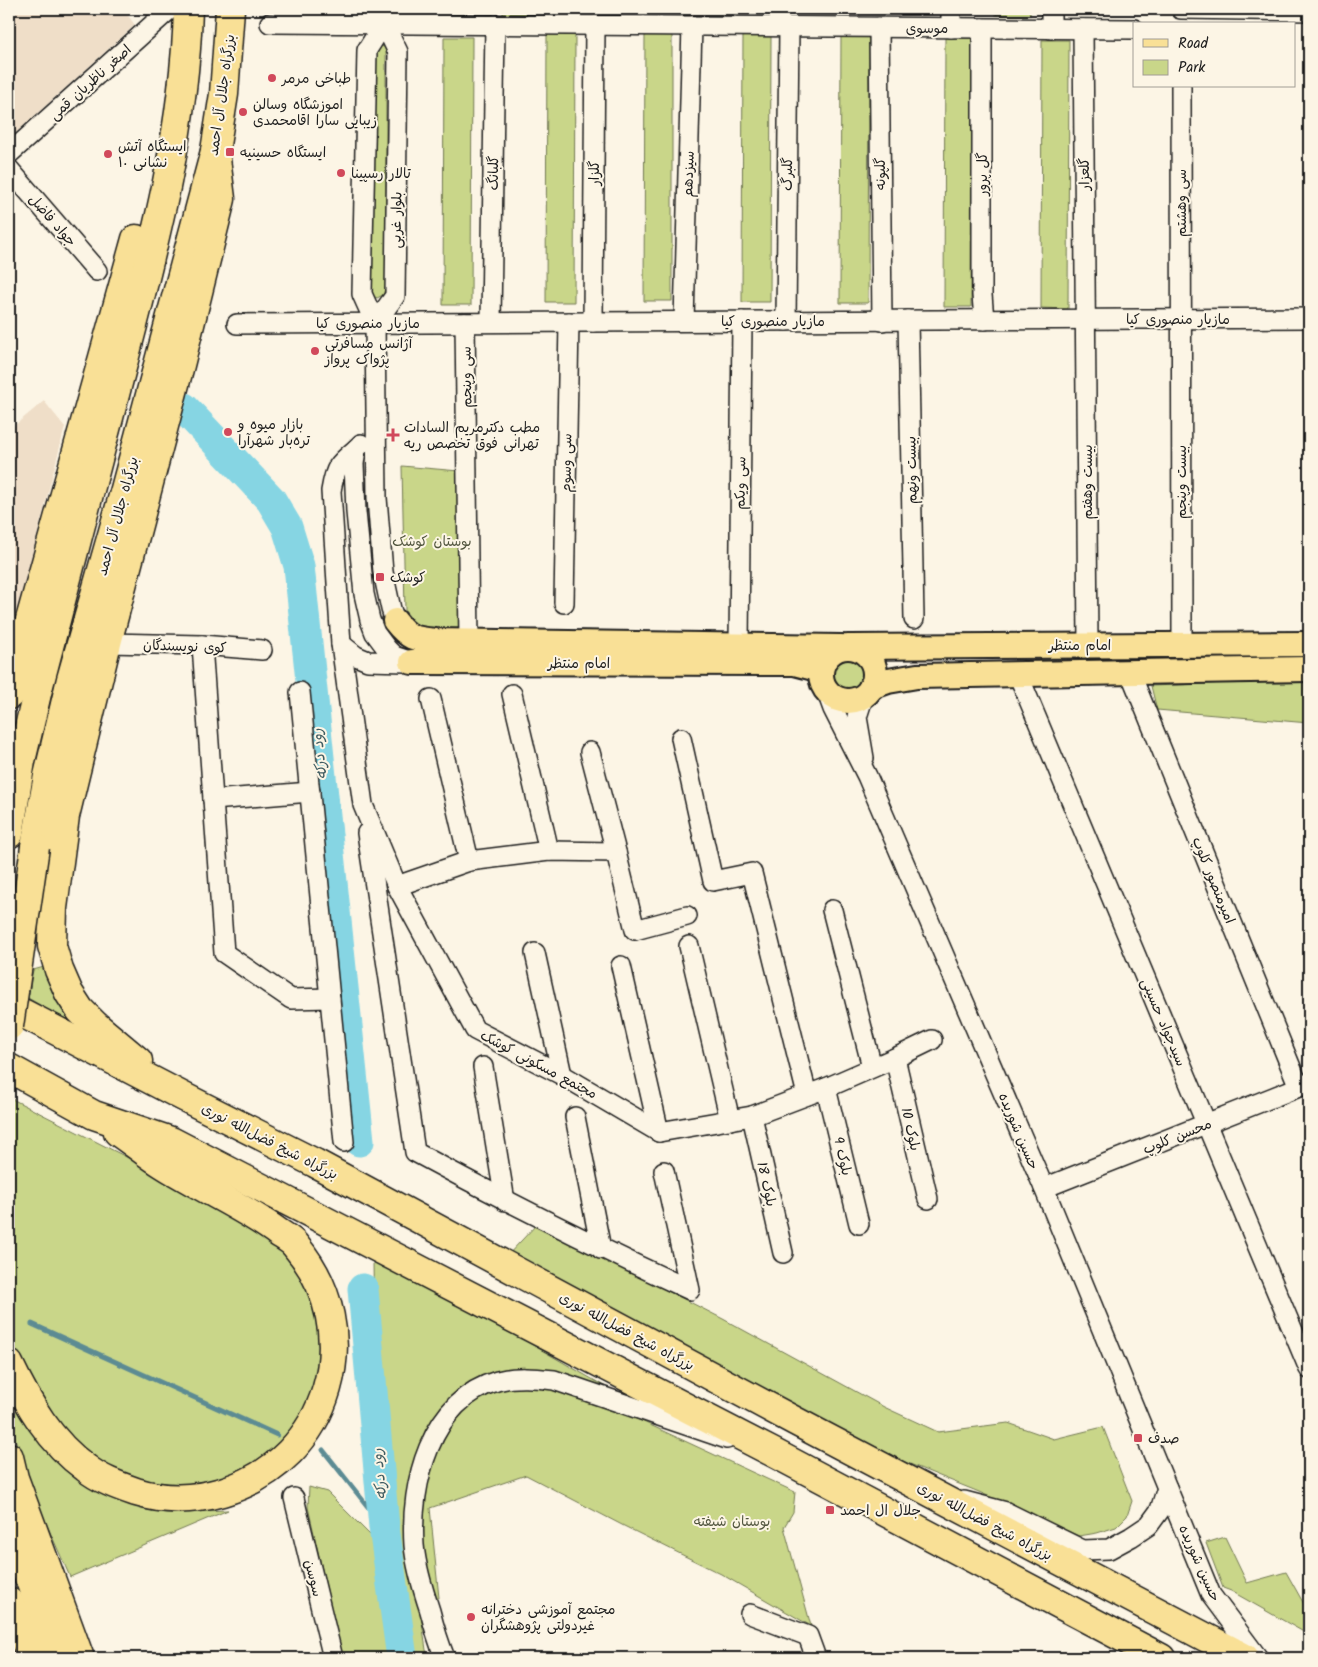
<svg xmlns="http://www.w3.org/2000/svg" width="1318" height="1667" viewBox="0 0 1318 1667" font-family="Kalam,'Playpen Sans Arabic',sans-serif">
<style>
.built{fill:#efdec8}
.green{fill:#c9d689;stroke:#727952}
.lines{fill:none;stroke-linecap:round;stroke-linejoin:round}
.stream{stroke:#5c8b93;stroke-width:5}
.river{stroke:#86d5e3;stroke-width:31}
.minor-casing{stroke:#1c1c1c;stroke-width:22}
.major-casing{stroke:#1c1c1c;stroke-width:28}
.highway-casing{stroke:#1c1c1c;stroke-width:31}
.minor{stroke:#fcf5e5;stroke-width:19}
.major{stroke:#f9e096;stroke-width:24}
.highway{stroke:#f9e096;stroke-width:28}
.highway-bridge-casing{stroke:#1c1c1c;stroke-width:31;stroke-linecap:butt}
.highway-bridge{stroke:#f9e096;stroke-width:28}
.poi-dot{fill:#d1495b;stroke:#fcf5e5;stroke-width:2}
.labels{text-anchor:middle;stroke-width:4;stroke-linejoin:round;paint-order:stroke}
.street-label{font-size:14px;fill:#1c1c1c;stroke:#fcf5e5}
.poi-label{font-size:14px;fill:#1c1c1c;stroke:#fcf5e5;text-anchor:start}
.park-label{font-size:14px;fill:#50543d;stroke:#fcf5e5}
.water-label{font-size:15px;font-style:italic;fill:#415d62;stroke:#fcf5e5}
</style>
<rect width="100%" height="100%" fill="#fcf5e5"/>
<filter id="ink" filterUnits="userSpaceOnUse"><feTurbulence type="fractalNoise" baseFrequency=".02" numOctaves="2"/><feDisplacementMap in="SourceGraphic" scale="10" xChannelSelector="R" yChannelSelector="G"/><feConvolveMatrix kernelMatrix="1 2 1 2 8 2 1 2 1" color-interpolation-filters="sRGB"/></filter>
<g filter="url(#ink)">
<g class="built">
<path d="M 9,9 L 123,9 L 135,25 L 10,138 Z"/>
<path d="M 663,9 L 836,9 L 833,13 L 663,15 Z"/>
<path d="M 44,401 L 65,427 L 14,626 L 9,624 L 9,430 Z"/>
</g>
<g class="green">
<path d="M 503,9 L 537,9 L 537,16 L 503,15 Z"/>
<path d="M 599,9 L 634,9 L 633,15 L 599,14 Z"/>
<rect x="996" y="9" width="34" height="6"/>
<path d="M 645,32 L 672,32 L 672,301 L 644,301 Z"/>
<path d="M 547,33 L 575,33 L 574,302 L 546,302 Z"/>
<path d="M 743,33 L 771,33 L 770,302 L 742,302 Z"/>
<path d="M 841,34 L 869,34 L 868,303 L 840,303 Z"/>
<path d="M 444,37 L 472,37 L 471,305 L 443,305 Z"/>
<path d="M 945,38 L 972,38 L 971,307 L 944,307 Z"/>
<path d="M 1042,40 L 1069,40 L 1068,309 L 1041,308 Z"/>
<path d="M 379,45 L 384,47 L 386,51 L 386,286 L 383,295 L 377,298 L 371,295 L 372,53 Z"/>
<path d="M 402,466 L 459,471 L 461,630 L 418,628 L 405,611 Z"/>
<path d="M 860,655 C 891,685 835,713 827,678 C 825,671 829,662 834,657 Z"/>
<path d="M 1309,680 L 1309,723 L 1157,710 L 1151,686 Z"/>
<path d="M 48,966 L 104,1043 L 28,998 L 33,970 Z"/>
<path d="M 12,1099 L 148,1168 L 265,1232 L 299,1264 L 324,1336 L 314,1399 L 282,1449 L 221,1485 L 149,1489 L 81,1454 L 22,1373 L 9,1340 L 9,1118 Z"/>
<path d="M 537,1224 L 723,1319 L 884,1407 L 938,1432 L 1008,1423 L 1054,1439 L 1103,1427 L 1132,1501 L 1127,1516 L 1116,1527 L 1097,1533 L 1079,1536 L 979,1492 L 863,1445 L 505,1258 Z"/>
<path d="M 373,1260 L 484,1317 L 639,1406 L 509,1374 L 430,1431 L 415,1573 L 426,1650 L 429,1658 L 411,1658 C 399,1577 391,1494 384,1412 C 379,1362 373,1311 373,1260 Z"/>
<path d="M 541,1385 L 624,1413 L 795,1492 L 793,1512 L 784,1527 L 811,1626 L 721,1574 L 622,1525 L 526,1475 L 430,1508 L 439,1598 L 431,1599 L 420,1548 L 420,1502 L 443,1430 L 485,1393 L 505,1388 Z"/>
<path d="M 9,1393 L 95,1489 L 123,1502 L 146,1509 L 174,1512 L 228,1510 L 70,1577 C 47,1523 9,1452 9,1393 Z"/>
<path d="M 309,1487 L 327,1492 L 374,1539 L 390,1633 L 393,1658 L 342,1658 L 308,1507 Z"/>
<path d="M 1225,1537 L 1247,1583 L 1286,1572 L 1309,1613 L 1309,1635 L 1231,1591 L 1223,1588 L 1206,1543 Z"/>
</g>
<g class="lines">
<g class="stream">
<path d="M 32,1324 L 277,1435"/>
<path d="M 323,1450 L 384,1527"/>
</g>
<g class="river">
<path d="M 184,408 L 271,500 L 287,527 L 299,566 L 359,1141"/>
<path d="M 363,1289 L 384,1527 L 402,1658"/>
</g>
<g class="minor-casing">
<g id="minor">
<path d="M 951,9 L 951,28"/>
<path d="M 1181,9 L 1309,11"/>
<path d="M 270,23 L 1134,29"/>
<path d="M 384,23 L 367,50 L 362,294 L 375,323 L 377,498 L 383,572 L 391,609 L 395,621"/>
<path d="M 879,27 L 882,321"/>
<path d="M 982,28 L 982,295 L 984,320"/>
<path d="M 1051,29 L 1051,9"/>
<path d="M 1083,29 L 1088,645"/>
<path d="M 1181,86 L 1182,645"/>
<path d="M 9,154 L 170,9"/>
<path d="M 9,169 L 97,271"/>
<path d="M 908,320 L 914,619"/>
<path d="M 684,321 L 692,26"/>
<path d="M 786,321 L 789,27"/>
<path d="M 491,322 L 495,24"/>
<path d="M 593,322 L 595,25"/>
<path d="M 375,323 L 395,296 L 398,52 L 384,23 L 383,9"/>
<path d="M 465,323 L 469,641"/>
<path d="M 237,324 L 1309,318"/>
<path d="M 361,444 L 356,449 L 354,464 L 356,512 L 364,594 L 370,620 L 375,633 L 387,649 L 394,656 L 412,662"/>
<path d="M 356,449 C 338,464 335,467 331,491 L 341,644 L 363,805 L 397,886 L 475,1030 L 562,1075 L 659,1132 L 752,1116 L 826,1088 L 895,1058 L 932,1040"/>
<path d="M 564,603 L 569,322"/>
<path d="M 107,643 L 202,645 L 262,650"/>
<path d="M 341,644 L 356,656 L 368,661 L 405,662"/>
<path d="M 202,645 L 224,953 L 291,999 L 330,998"/>
<path d="M 739,646 L 742,321"/>
<path d="M 1130,672 L 1299,1087"/>
<path d="M 1018,674 L 1309,1369"/>
<path d="M 826,690 L 833,709 L 867,776 L 1044,1188 L 1211,1595 L 1258,1658"/>
<path d="M 300,692 L 344,1142"/>
<path d="M 512,694 L 549,851"/>
<path d="M 431,699 L 469,861"/>
<path d="M 681,738 L 713,881 L 752,873 L 807,1095"/>
<path d="M 590,752 L 616,852"/>
<path d="M 864,758 L 857,717 L 864,695"/>
<path d="M 213,800 L 310,792"/>
<path d="M 367,833 L 415,1152 C 505,1201 597,1247 690,1290 L 664,1171"/>
<path d="M 397,886 L 469,861 L 549,851 L 616,852 L 635,930 L 687,916"/>
<path d="M 832,910 L 872,1067"/>
<path d="M 689,946 L 730,1120"/>
<path d="M 535,953 L 562,1075"/>
<path d="M 621,966 L 659,1132"/>
<path d="M 895,1058 L 928,1199"/>
<path d="M 483,1067 L 505,1201"/>
<path d="M 826,1088 L 859,1224"/>
<path d="M 752,1116 L 783,1253"/>
<path d="M 575,1117 L 601,1249"/>
<path d="M 1044,1188 L 1309,1083"/>
<path d="M 294,1498 L 333,1658"/>
<path d="M 964,1501 L 1006,1512 L 1083,1550 L 1109,1549 L 1131,1537 L 1149,1525 L 1160,1510 L 1167,1488"/>
<path d="M 750,1614 L 808,1636 L 816,1658"/>
<path d="M 445,1658 C 439,1643 434,1627 430,1611 C 423,1590 416,1568 414,1545 C 410,1484 430,1401 497,1381 C 515,1376 536,1378 554,1380 L 727,1439"/>
</g>
</g>
<g class="major-casing">
<g id="major">
<path d="M 395,621 C 409,639 415,639 436,641 L 841,647"/>
<path d="M 851,647 L 1309,644"/>
<circle cx="848" cy="674" r="27"/>
<path d="M 412,662 L 794,663 L 821,670"/>
<path d="M 871,687 L 888,681 L 917,676 L 1309,669"/>
</g>
</g>
<g class="highway-casing">
<g id="highway">
<path d="M 9,695 L 136,239"/>
<path d="M 9,834 L 21,761 L 38,689 C 67,580 95,470 124,360 C 154,245 185,129 188,9"/>
<path d="M 35,847 L 48,776 L 71,679 L 125,489 L 215,151 L 224,94 L 230,9"/>
<path d="M 9,1006 L 182,1096 L 315,1163 L 795,1421 L 1245,1658"/>
<path d="M 138,1061 L 95,1025 L 80,1010 L 69,993 L 59,970 L 52,946 L 53,908 L 65,816 L 107,643 L 180,365 L 221,199 L 215,151"/>
<path d="M 9,1068 L 94,1115 L 171,1141 L 776,1454 L 1161,1658"/>
<path d="M 9,1364 C 28,1404 50,1442 86,1468 C 101,1480 119,1486 136,1492 C 165,1501 194,1500 222,1492 C 331,1460 368,1331 295,1245 C 291,1240 285,1237 279,1233 C 259,1218 237,1206 215,1194 C 198,1184 180,1175 163,1164 C 147,1154 133,1142 118,1132"/>
<path d="M 9,1457 L 14,1478 L 80,1658"/>
<path d="M 9,1527 L 60,1658"/>
<path d="M 9,1602 L 32,1658"/>
</g>
</g>
<use href="#minor" class="minor"/>
<use href="#major" class="major"/>
<use href="#highway" class="highway"/>
<g class="highway-bridge-casing">
<path id="highway-bridge" d="M 9,1026 L 35,847"/>
</g>
<use href="#highway-bridge" class="highway-bridge"/>
</g>
</g>
<g class="poi-dot">
<circle cx="272" cy="78" r="5"/>
<circle cx="243" cy="112" r="5"/>
<rect x="225" y="147" width="10" height="10" rx="2.5"/>
<circle cx="108" cy="154" r="5"/>
<circle cx="341" cy="173" r="5"/>
<circle cx="315" cy="351" r="5"/>
<circle cx="228" cy="432" r="5"/>
<path d="M390.5 427.5h5v5h5v5h-5v5h-5v-5h-5v-5h5z"/>
<rect x="375" y="572" width="10" height="10" rx="2.5"/>
<rect x="1133" y="1433" width="10" height="10" rx="2.5"/>
<rect x="825" y="1505" width="10" height="10" rx="2.5"/>
<circle cx="471" cy="1617" r="5"/>
</g>
<g class="labels">
<g class="street-label">
<text x="927" y="33">موسوی</text>
<text transform="translate(90 82) rotate(-42)" y="5">اصغر ناظریان قمی</text>
<text transform="translate(221 95) rotate(-82)" y="5">بزرگراه جلال آل احمد</text>
<text transform="translate(493 173) rotate(-89)" y="5">گلبانگ</text>
<text transform="translate(594 173) rotate(-90)" y="5">گلزار</text>
<text transform="translate(688 174) rotate(-88)" y="5">سیزدهم</text>
<text transform="translate(787 174) rotate(-89)" y="5">گلبرگ</text>
<text transform="translate(880 174) rotate(-90)" y="5">گلپونه</text>
<text transform="translate(982 174) rotate(-90)" y="5">گل پرور</text>
<text transform="translate(1084 174) rotate(-91)" y="5">گلعزار</text>
<text transform="translate(1181 203) rotate(-90)" y="5">سی وهشتم</text>
<text transform="translate(53 220) rotate(49)" y="5">جواد فاضل</text>
<text transform="translate(396 220) rotate(-89)" y="5">بلوار غربی</text>
<text x="1178" y="324">مازیار منصوری کیا</text>
<text x="773" y="326">مازیار منصوری کیا</text>
<text x="368" y="328">مازیار منصوری کیا</text>
<text transform="translate(466 377) rotate(-91)" y="5">سی وپنجم</text>
<text transform="translate(566 463) rotate(-89)" y="5">سی وسوم</text>
<text transform="translate(911 470) rotate(-91)" y="5">بیست ونهم</text>
<text transform="translate(1087 482) rotate(-90)" y="5">بیست وهفتم</text>
<text transform="translate(1181 482) rotate(-90)" y="5">بیست وپنجم</text>
<text transform="translate(740 483) rotate(-89)" y="5">سی ویکم</text>
<text transform="translate(117 516) rotate(-75)" y="5">بزرگراه جلال آل احمد</text>
<text x="1080" y="650">امام منتظر</text>
<text transform="translate(185 646) rotate(2)" y="5">کوی نویسندگان</text>
<text x="579" y="668">امام منتظر</text>
<text transform="translate(1214 880) rotate(68)" y="5">امیرمنصور کلوپ</text>
<text transform="translate(1164 1022) rotate(67)" y="5">سیدجواد حسینی</text>
<text transform="translate(539 1064) rotate(28)" y="5">مجتمع مسکونی کوشک</text>
<text transform="translate(911 1129) rotate(77)" y="5">بلوک 10</text>
<text transform="translate(1019 1131) rotate(67)" y="5">حسین شوریده</text>
<text transform="translate(1177 1136) rotate(-22)" y="5">محسن کلوپ</text>
<text transform="translate(270 1141) rotate(27)" y="5">بزرگراه شیخ فضل‌الله نوری</text>
<text transform="translate(843 1156) rotate(77)" y="5">بلوک 9</text>
<text transform="translate(767 1184) rotate(77)" y="5">بلوک 18</text>
<text transform="translate(627 1331) rotate(28)" y="5">بزرگراه شیخ فضل‌الله نوری</text>
<text transform="translate(985 1521) rotate(28)" y="5">بزرگراه شیخ فضل‌الله نوری</text>
<text transform="translate(1200 1563) rotate(66)" y="5">حسین شوریده</text>
<text transform="translate(314 1578) rotate(76)" y="5">سوسن</text>
</g>
<g class="poi-label">
<text x="282" y="83">طباخی مرمر</text>
<text x="253" y="109">اموزشگاه وسالن<tspan x="253" dy="16">زیبایی سارا اقامحمدی</tspan></text>
<text x="118" y="151">ایستگاه آتش<tspan x="118" dy="16">نشانی ۱۰</tspan></text>
<text x="240" y="157">ایستگاه حسینیه</text>
<text x="351" y="178">تالار رسپینا</text>
<text x="325" y="348">آژانس مسافرتی<tspan x="325" dy="16">پژواک پرواز</tspan></text>
<text x="238" y="429">بازار میوه و<tspan x="238" dy="16">تره‌بار شهرآرا</tspan></text>
<text x="404" y="432">مطب دكترمريم السادات<tspan x="404" dy="16">تهرانی فوق تخصص ریه</tspan></text>
<text x="390" y="582">کوشک</text>
<text x="1148" y="1443">صدف</text>
<text x="840" y="1515">جلال ال احمد</text>
<text x="481" y="1614">مجتمع آموزشی دخترانه<tspan x="481" dy="16">غیردولتی پژوهشگران</tspan></text>
</g>
<g class="park-label">
<text x="432" y="546">بوستان کوشک</text>
<text x="732" y="1526">بوستان شیفته</text>
</g>
<g class="water-label">
<text transform="translate(319 754) rotate(-96)" y="5">رود درکه</text>
<text transform="translate(379 1474) rotate(-95)" y="5">رود درکه</text>
</g>
</g>
<rect width="1318" height="1667" fill="none" stroke="#fcf5e5" stroke-width="30"/>
<rect x="15" y="15" width="1288" height="1637" fill="none" stroke="#1c1c1c" stroke-width="2" filter="url(#ink)"/>
<rect x="1133" y="22" width="162" height="65" fill="#fcf5e5" stroke="#a29e95"/>
<rect x="1143" y="39" width="25" height="8" fill="#f9e096" stroke="#a29e95"/>
<text x="1178" y="48" font-size="15" fill="#1c1c1c">Road</text>
<rect x="1143" y="60" width="25" height="15" fill="#c9d689" stroke="#a29e95"/>
<text x="1178" y="72" font-size="15" fill="#1c1c1c">Park</text>
</svg>
